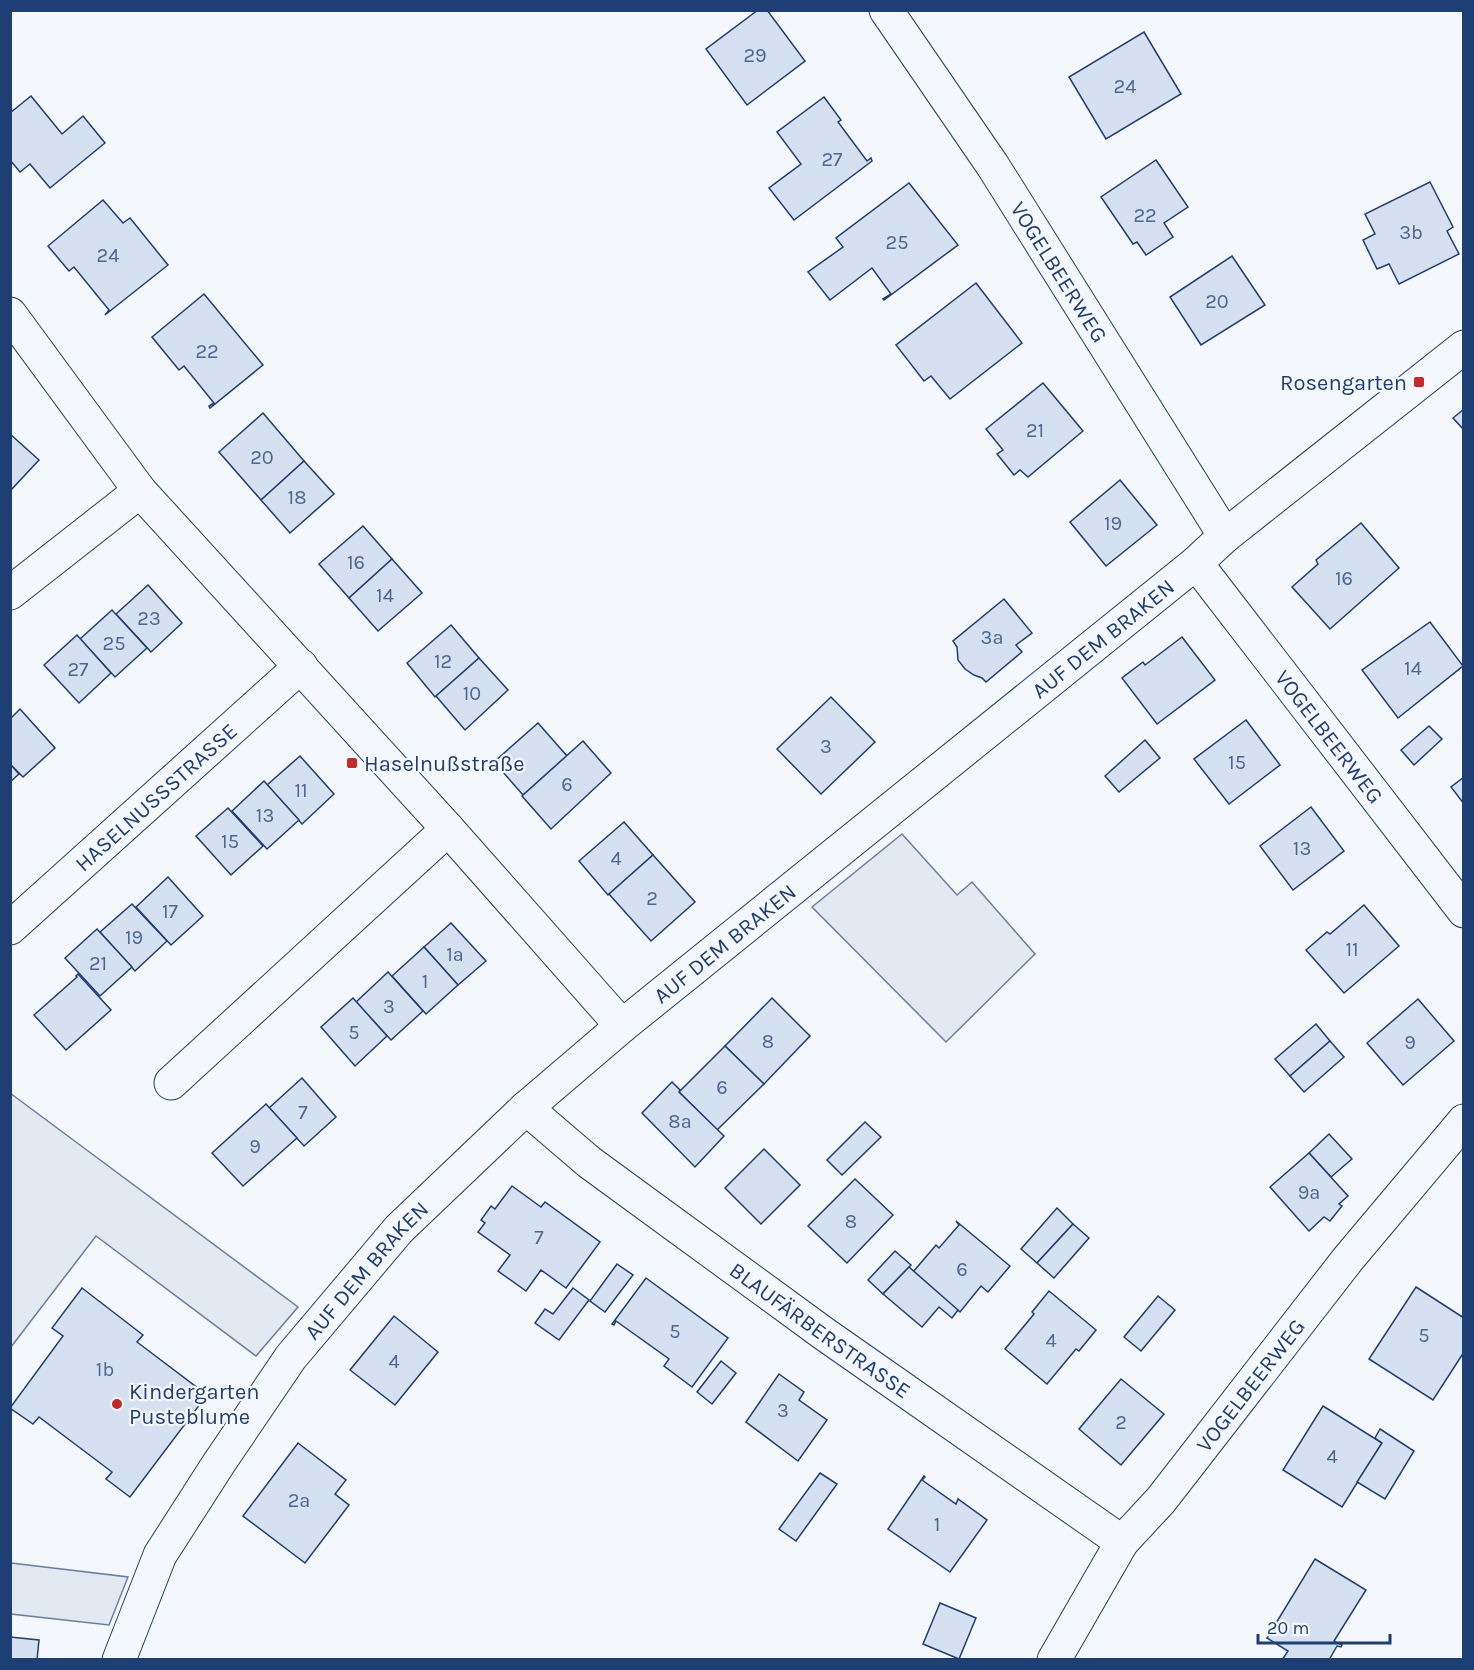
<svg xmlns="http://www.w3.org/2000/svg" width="1474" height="1670" viewBox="0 0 1474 1670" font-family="Karla,sans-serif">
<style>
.green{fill:#e3e9f0;stroke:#687fa3;stroke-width:1.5}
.building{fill:#d5e0f0;stroke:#1d3f73;stroke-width:1.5}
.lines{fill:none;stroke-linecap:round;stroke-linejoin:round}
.street-casing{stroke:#1d3f73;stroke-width:35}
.street{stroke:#f4f7fb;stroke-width:33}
.poi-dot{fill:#c62828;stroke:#f4f7fb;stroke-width:2}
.labels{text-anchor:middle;stroke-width:4.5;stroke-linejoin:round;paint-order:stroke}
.number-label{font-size:20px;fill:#4b6792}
.street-label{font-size:22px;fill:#1d3f73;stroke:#f4f7fb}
.poi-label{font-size:22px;fill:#1d3f73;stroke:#f4f7fb;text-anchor:start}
</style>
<rect width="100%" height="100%" fill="#f4f7fb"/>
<g class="green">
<path d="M 902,834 L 957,895 L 972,882 L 1035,954 L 946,1042 L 812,907 Z"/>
<path d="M 10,1093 L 298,1307 L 256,1356 L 96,1236 L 11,1347 Z"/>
<path d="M 11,1563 L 128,1577 L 109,1625 L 11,1614 Z"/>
</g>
<g class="building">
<path d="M 758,10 L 767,10 L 805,61 L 747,105 L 706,49 Z"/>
<path d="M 1144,32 L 1181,94 L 1106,139 L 1069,77 Z"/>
<path d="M 31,96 L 62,134 L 83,116 L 105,143 L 50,188 L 30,164 L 20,172 L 10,160 L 10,113 Z"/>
<path d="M 824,97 L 841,120 L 838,122 L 867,161 L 871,158 L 872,161 L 794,220 L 769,188 L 801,164 L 777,132 Z"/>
<path d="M 1156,160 L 1188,207 L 1164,223 L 1173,237 L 1146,255 L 1137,242 L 1133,244 L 1101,197 Z"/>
<path d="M 1430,182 L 1453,227 L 1447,231 L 1459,254 L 1399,284 L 1389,264 L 1377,269 L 1363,240 L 1375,234 L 1365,214 Z"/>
<path d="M 909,183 L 958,245 L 884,300 L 883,299 L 891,294 L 872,268 L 830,300 L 808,272 L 843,247 L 836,238 Z"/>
<path d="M 103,200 L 123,223 L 130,218 L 168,265 L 105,315 L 109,310 L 74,267 L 69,271 L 48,246 Z"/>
<path d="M 1232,256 L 1265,305 L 1201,345 L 1170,297 Z"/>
<path d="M 976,283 L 1022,343 L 950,399 L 931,376 L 924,381 L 896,345 Z"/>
<path d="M 204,294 L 263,365 L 210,408 L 209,406 L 214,403 L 184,366 L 179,370 L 152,337 Z"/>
<path d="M 1043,383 L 1083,431 L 1028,477 L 1020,470 L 1014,475 L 997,454 L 1003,450 L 986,429 Z"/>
<path d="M 1464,409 L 1464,430 L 1453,418 Z"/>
<path d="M 263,413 L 304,461 L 261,500 L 219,452 Z"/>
<path d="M 10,434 L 39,460 L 10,491 Z"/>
<path d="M 304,461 L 334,494 L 290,533 L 261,500 Z"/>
<path d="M 1120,480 L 1157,525 L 1106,566 L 1070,522 Z"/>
<path d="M 1361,523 L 1399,568 L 1330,629 L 1292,587 L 1318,564 L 1316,560 Z"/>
<path d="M 363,526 L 392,559 L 349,598 L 319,564 Z"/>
<path d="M 392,559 L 422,593 L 378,631 L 349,598 Z"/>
<path d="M 148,585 L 182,623 L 151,652 L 116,614 Z"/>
<path d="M 1004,599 L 1032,633 L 1016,645 L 1022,652 L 986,682 L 982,678 L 974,675 L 965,669 L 958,660 L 957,647 L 953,641 Z"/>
<path d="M 112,610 L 147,648 L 115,677 L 80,639 Z"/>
<path d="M 1430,622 L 1463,666 L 1398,718 L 1362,670 Z"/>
<path d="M 451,625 L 479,658 L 435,697 L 407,663 Z"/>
<path d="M 77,635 L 111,673 L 79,703 L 44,665 Z"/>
<path d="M 1182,637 L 1215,680 L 1157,724 L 1122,678 L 1143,662 L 1145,665 Z"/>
<path d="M 479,658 L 508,690 L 465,730 L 436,696 Z"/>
<path d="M 831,697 L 875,742 L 821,794 L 777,749 Z"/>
<path d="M 20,709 L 55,748 L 23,777 L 10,764 L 10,719 Z"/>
<path d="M 1246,720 L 1280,765 L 1229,804 L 1194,759 Z"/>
<path d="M 538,723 L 567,756 L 523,795 L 494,762 Z"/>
<path d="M 1429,726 L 1442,739 L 1414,765 L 1401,750 Z"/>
<path d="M 1145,740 L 1160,758 L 1119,792 L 1105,776 Z"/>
<path d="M 583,741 L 611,773 L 551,829 L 522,796 Z"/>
<path d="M 300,756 L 334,794 L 302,824 L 267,785 Z"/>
<path d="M 10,764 L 19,774 L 10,782 Z"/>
<path d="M 1464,777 L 1464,804 L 1451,787 Z"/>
<path d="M 264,781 L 299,820 L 267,849 L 232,811 Z"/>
<path d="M 1311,807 L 1344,851 L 1293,890 L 1260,846 Z"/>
<path d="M 228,808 L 263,846 L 231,875 L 196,836 Z"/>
<path d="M 624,822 L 653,855 L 608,895 L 579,861 Z"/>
<path d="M 653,855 L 695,902 L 651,941 L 609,894 Z"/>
<path d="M 168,877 L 203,916 L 171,945 L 136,907 Z"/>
<path d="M 132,904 L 167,941 L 135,971 L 100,932 Z"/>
<path d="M 1364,905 L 1399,946 L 1344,993 L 1306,950 L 1327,932 L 1330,934 Z"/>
<path d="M 451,923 L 486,961 L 458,985 L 424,947 Z"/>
<path d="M 97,929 L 132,967 L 100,996 L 65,958 Z"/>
<path d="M 424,947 L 458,985 L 426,1014 L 392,976 Z"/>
<path d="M 388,972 L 423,1011 L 391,1040 L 356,1002 Z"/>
<path d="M 78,974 L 111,1010 L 66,1050 L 34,1015 L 77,977 L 76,976 Z"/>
<path d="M 353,998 L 387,1036 L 355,1066 L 321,1027 Z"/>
<path d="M 772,998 L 810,1036 L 764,1084 L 725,1046 Z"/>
<path d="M 1418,999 L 1454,1041 L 1403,1085 L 1367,1043 Z"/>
<path d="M 1316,1024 L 1330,1041 L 1290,1076 L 1275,1059 Z"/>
<path d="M 1330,1041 L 1344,1057 L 1304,1092 L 1290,1076 Z"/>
<path d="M 725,1046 L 764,1084 L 717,1130 L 679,1092 Z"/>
<path d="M 302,1078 L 336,1117 L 304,1146 L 269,1108 Z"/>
<path d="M 672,1082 L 680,1090 L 679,1092 L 724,1136 L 695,1167 L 642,1113 Z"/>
<path d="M 266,1104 L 297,1138 L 243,1186 L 212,1153 Z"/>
<path d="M 865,1122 L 881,1137 L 842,1175 L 827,1160 Z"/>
<path d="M 1329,1134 L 1352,1159 L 1331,1177 L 1309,1153 Z"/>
<path d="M 764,1149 L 800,1185 L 761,1224 L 725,1188 Z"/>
<path d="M 1309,1153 L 1348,1196 L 1339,1204 L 1342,1206 L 1330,1221 L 1324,1217 L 1309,1231 L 1270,1187 Z"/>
<path d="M 855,1179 L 893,1215 L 847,1263 L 808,1226 Z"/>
<path d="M 512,1186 L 541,1207 L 545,1202 L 600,1242 L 566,1288 L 541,1270 L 526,1291 L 498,1271 L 510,1255 L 478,1232 L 485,1223 L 481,1220 L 491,1206 L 495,1209 Z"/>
<path d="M 1057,1208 L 1073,1224 L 1037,1263 L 1021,1249 Z"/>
<path d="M 956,1221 L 1010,1266 L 988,1292 L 981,1286 L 960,1312 L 913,1272 L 936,1245 L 939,1248 L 959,1225 Z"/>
<path d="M 1073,1224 L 1089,1238 L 1054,1278 L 1037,1263 Z"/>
<path d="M 895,1251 L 911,1265 L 883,1294 L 868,1280 Z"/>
<path d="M 617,1264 L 633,1275 L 605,1312 L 590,1301 Z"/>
<path d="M 909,1267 L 958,1310 L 952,1318 L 939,1307 L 922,1327 L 883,1294 Z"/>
<path d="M 646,1278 L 728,1338 L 692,1387 L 664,1366 L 669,1359 L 616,1321 L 614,1325 L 612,1324 Z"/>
<path d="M 1416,1287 L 1464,1318 L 1464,1352 L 1433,1400 L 1369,1359 Z"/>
<path d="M 82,1288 L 143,1335 L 137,1342 L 207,1395 L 130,1497 L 106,1479 L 112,1472 L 39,1417 L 33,1424 L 10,1408 L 63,1336 L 52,1328 Z"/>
<path d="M 573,1288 L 589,1300 L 559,1340 L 535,1323 L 545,1309 L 553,1314 Z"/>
<path d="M 1049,1291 L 1096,1330 L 1079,1351 L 1076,1349 L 1047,1384 L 1005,1349 L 1034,1314 L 1032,1312 Z"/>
<path d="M 1158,1296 L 1175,1310 L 1141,1351 L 1124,1337 Z"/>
<path d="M 394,1316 L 438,1352 L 395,1405 L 350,1370 Z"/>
<path d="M 721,1361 L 736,1373 L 712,1404 L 697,1392 Z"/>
<path d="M 779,1374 L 804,1392 L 799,1400 L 827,1420 L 798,1461 L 746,1422 Z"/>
<path d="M 1121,1379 L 1164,1414 L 1121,1465 L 1079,1429 Z"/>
<path d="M 1323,1406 L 1382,1443 L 1342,1507 L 1283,1470 Z"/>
<path d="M 1380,1429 L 1414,1451 L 1385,1499 L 1357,1482 L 1382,1443 L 1375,1438 Z"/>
<path d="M 298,1443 L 346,1480 L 335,1494 L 349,1505 L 305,1563 L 243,1516 Z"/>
<path d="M 820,1473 L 837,1484 L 796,1541 L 779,1529 Z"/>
<path d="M 924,1476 L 925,1477 L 922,1480 L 956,1504 L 958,1499 L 987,1520 L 950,1572 L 888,1529 Z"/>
<path d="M 1315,1559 L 1366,1590 L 1334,1641 L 1342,1645 L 1341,1647 L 1337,1646 L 1329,1660 L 1282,1660 L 1288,1651 L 1267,1638 Z"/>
<path d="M 940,1603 L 976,1618 L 959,1659 L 923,1644 Z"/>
<path d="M 10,1637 L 39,1640 L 37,1660 L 10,1660 Z"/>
</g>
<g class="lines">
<g class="street-casing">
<g id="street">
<path id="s1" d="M 886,10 L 993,166 L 1225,536"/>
<path d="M 10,314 L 140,491 L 448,829 L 622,1026"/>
<path id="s2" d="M 1196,563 L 1464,911"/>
<path d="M 10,593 L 140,491"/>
<path id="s3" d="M 10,928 L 301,666"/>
<path d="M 171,1083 L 448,829"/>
<path id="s4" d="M 526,1108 L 589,1162 L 823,1333 L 1122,1542"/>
<path id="s5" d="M 119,1660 L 160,1555 L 219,1463 L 291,1357 L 399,1229 L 526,1108 L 622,1026 L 1196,563 L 1225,536 L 1464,347"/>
<path id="s6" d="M 1054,1660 L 1122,1542 L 1161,1500 L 1348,1259 L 1464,1121"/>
</g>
</g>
<use href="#street" class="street"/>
</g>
<g class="poi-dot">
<rect x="1413" y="376" width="12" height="12" rx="3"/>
<rect x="346" y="757" width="12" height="12" rx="3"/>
<circle cx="117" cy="1404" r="6"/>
</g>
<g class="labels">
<g class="number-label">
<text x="755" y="62">29</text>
<text x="1125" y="93">24</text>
<text x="832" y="166">27</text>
<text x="1145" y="222">22</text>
<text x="1411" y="239">3b</text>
<text x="897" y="249">25</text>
<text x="108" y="262">24</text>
<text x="1217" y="308">20</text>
<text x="207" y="358">22</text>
<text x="1035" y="437">21</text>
<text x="262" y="464">20</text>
<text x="297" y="504">18</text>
<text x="1113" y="530">19</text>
<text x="356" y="569">16</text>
<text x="1344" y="585">16</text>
<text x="385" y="602">14</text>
<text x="149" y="625">23</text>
<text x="992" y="644">3a</text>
<text x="114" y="650">25</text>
<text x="443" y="668">12</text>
<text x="1413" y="675">14</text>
<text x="78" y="676">27</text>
<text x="472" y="700">10</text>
<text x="826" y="753">3</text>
<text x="1237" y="769">15</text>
<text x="567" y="791">6</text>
<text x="301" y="797">11</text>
<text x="265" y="822">13</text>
<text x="230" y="848">15</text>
<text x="1302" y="855">13</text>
<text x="616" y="865">4</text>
<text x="652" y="905">2</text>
<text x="170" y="918">17</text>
<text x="134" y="944">19</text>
<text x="1352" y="956">11</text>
<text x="455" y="961">1a</text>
<text x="98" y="970">21</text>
<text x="425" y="988">1</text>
<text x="389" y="1013">3</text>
<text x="354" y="1039">5</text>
<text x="768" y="1048">8</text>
<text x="1410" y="1049">9</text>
<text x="722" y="1094">6</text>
<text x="303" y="1119">7</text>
<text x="680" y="1128">8a</text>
<text x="255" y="1153">9</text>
<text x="1309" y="1199">9a</text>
<text x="851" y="1228">8</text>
<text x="539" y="1244">7</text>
<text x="962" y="1276">6</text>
<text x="675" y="1338">5</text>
<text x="1424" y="1342">5</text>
<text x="1051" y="1347">4</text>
<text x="394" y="1368">4</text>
<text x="105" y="1376">1b</text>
<text x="783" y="1417">3</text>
<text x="1121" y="1429">2</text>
<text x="1332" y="1463">4</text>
<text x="299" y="1507">2a</text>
<text x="937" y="1531">1</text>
</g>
<g class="street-label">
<text dy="8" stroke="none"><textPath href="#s1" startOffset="314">VOGELBEERWEG</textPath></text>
<text dy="8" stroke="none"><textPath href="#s5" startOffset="1437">AUF DEM BRAKEN</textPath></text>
<text dy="8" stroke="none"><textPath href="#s2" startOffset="219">VOGELBEERWEG</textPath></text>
<text dy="8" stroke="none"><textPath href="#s3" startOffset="196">HASELNUSSSTRASSE</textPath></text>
<text dy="8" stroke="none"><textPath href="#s5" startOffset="951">AUF DEM BRAKEN</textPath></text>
<text dy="8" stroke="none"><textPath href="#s5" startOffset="465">AUF DEM BRAKEN</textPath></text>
<text dy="8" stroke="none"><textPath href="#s4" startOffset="369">BLAUFÄRBERSTRASSE</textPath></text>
<text dy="8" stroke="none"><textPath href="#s6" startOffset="339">VOGELBEERWEG</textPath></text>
</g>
<g class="poi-label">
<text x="1407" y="390" text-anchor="end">Rosengarten</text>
<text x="364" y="771">Haselnußstraße</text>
<text x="129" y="1399">Kindergarten<tspan x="129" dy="25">Pusteblume</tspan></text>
</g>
</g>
<rect width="1474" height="1670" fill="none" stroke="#1d3f73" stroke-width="24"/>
<path d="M1258 1634v9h132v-9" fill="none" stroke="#1d3f73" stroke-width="3"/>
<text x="1267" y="1634" font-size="18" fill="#1d3f73" stroke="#f4f7fb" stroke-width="4.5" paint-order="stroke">20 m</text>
</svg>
